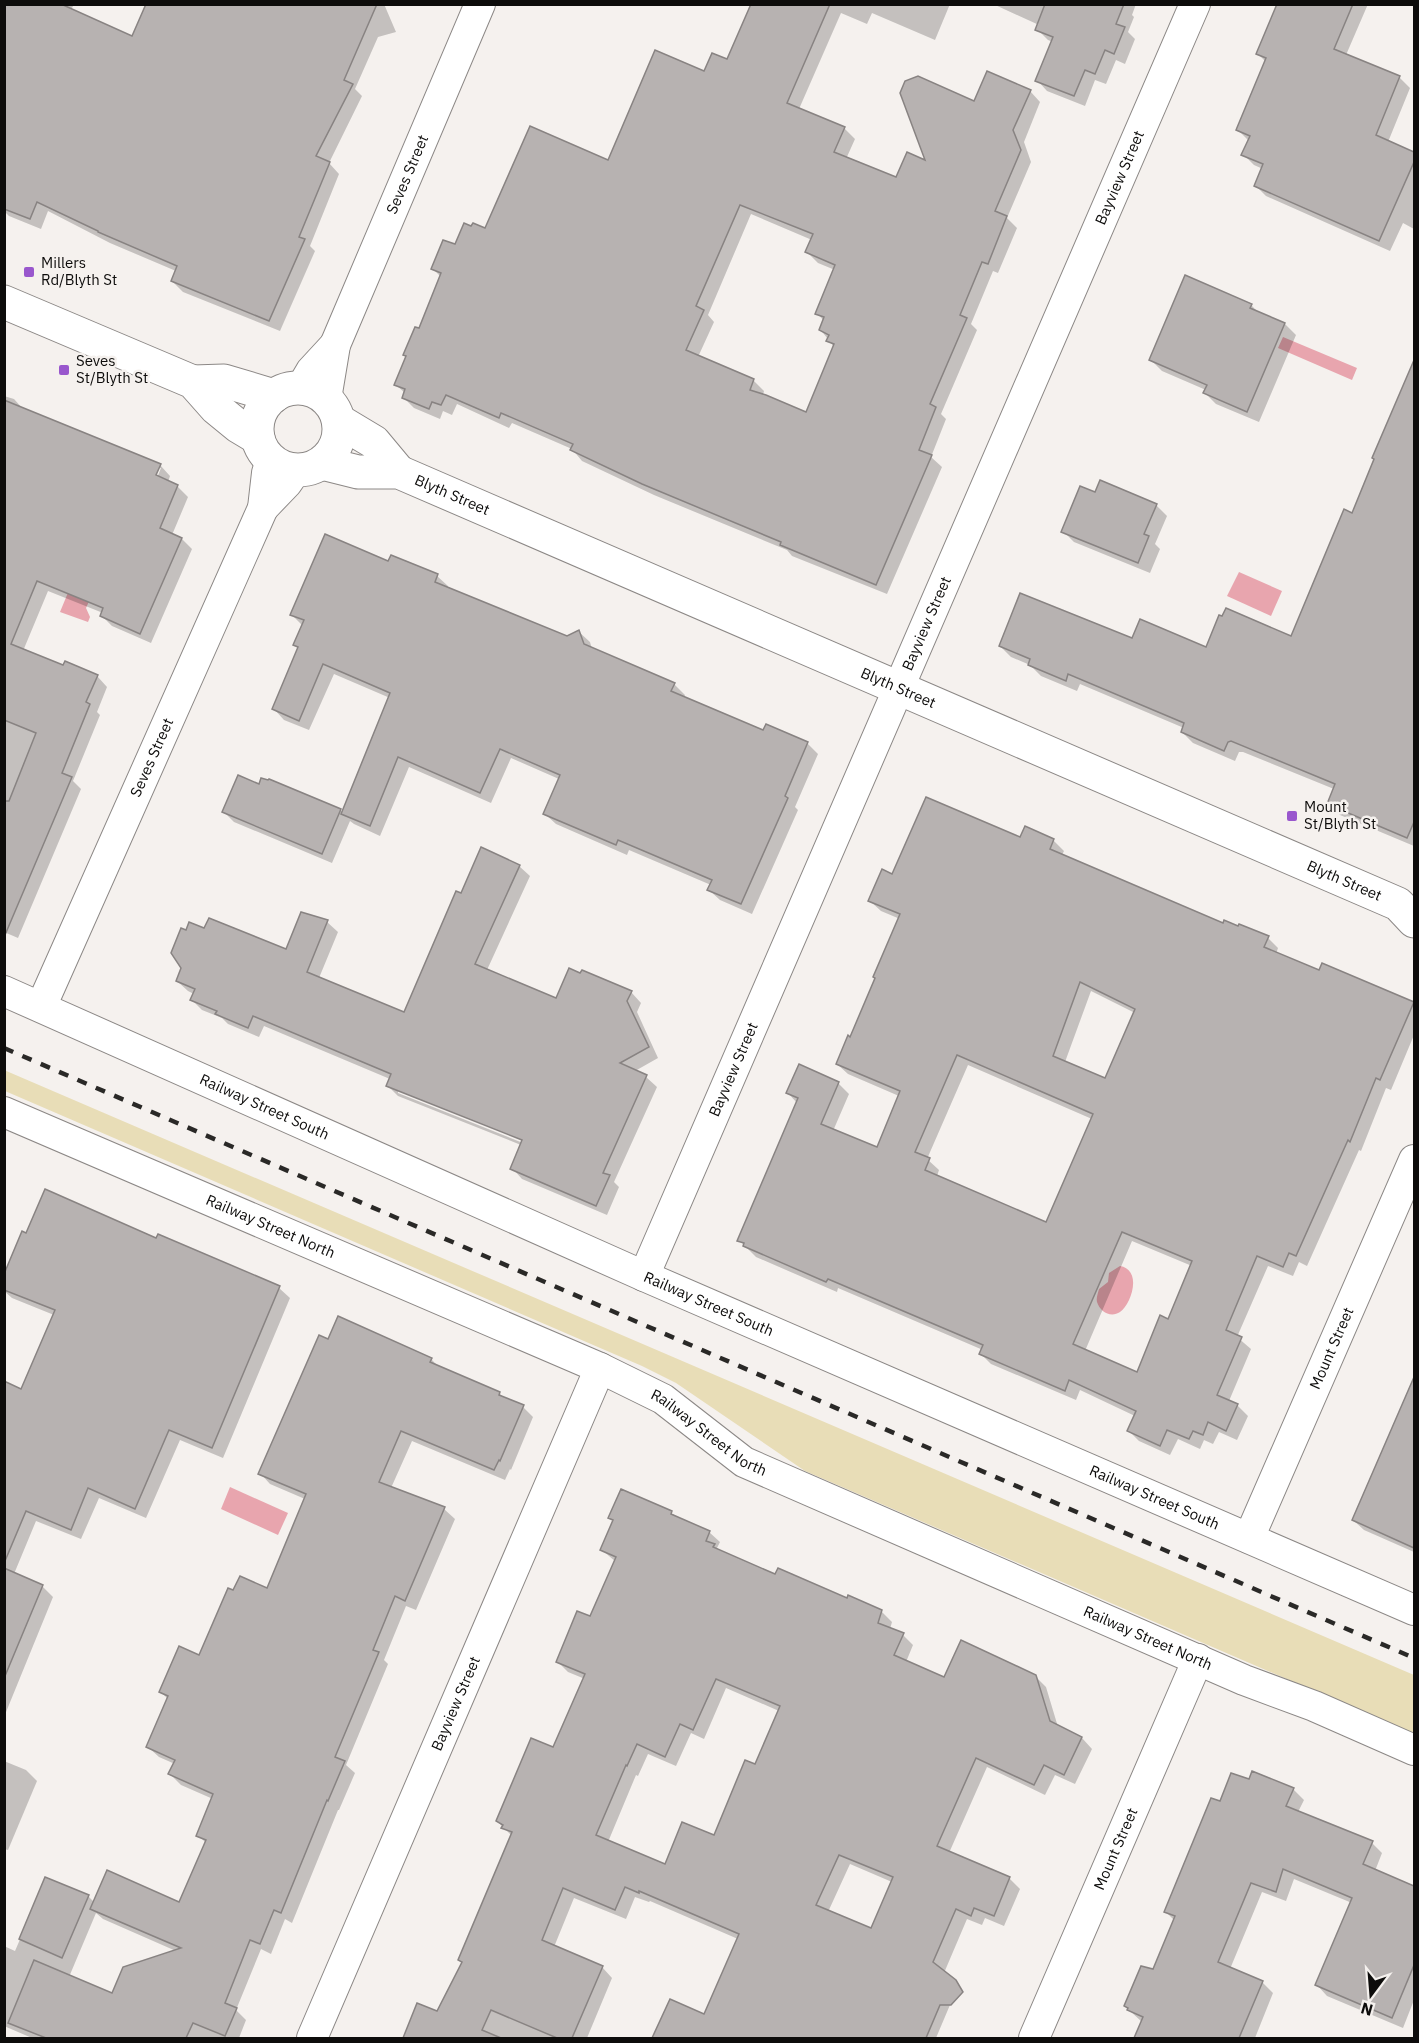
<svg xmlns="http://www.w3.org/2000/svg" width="1419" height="2043" viewBox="0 0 1419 2043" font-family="'IBM Plex Sans',sans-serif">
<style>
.green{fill:#e8ddb7}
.water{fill:#e8a5ae}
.shadow{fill:#0003;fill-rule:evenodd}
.building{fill:#b7b2b1;stroke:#888382;stroke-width:1.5;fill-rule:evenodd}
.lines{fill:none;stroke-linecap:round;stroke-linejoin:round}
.street-casing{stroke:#8c8886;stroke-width:32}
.secondary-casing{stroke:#8c8886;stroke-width:35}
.street{stroke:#fff;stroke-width:30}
.secondary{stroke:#fff;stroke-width:33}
.rail{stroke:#2a2927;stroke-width:4.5;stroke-dasharray:10 10;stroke-linecap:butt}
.poi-dot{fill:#9957cd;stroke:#f5f1ee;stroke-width:2}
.labels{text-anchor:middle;stroke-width:5;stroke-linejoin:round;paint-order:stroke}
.street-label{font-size:15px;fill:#0d0c0b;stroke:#f5f1ee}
.poi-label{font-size:15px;fill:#0d0c0b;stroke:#f5f1ee;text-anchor:start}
</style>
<rect width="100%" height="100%" fill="#f5f1ee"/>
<path class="green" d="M 4,1070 L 1414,1675 L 1414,1734 L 805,1471 L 676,1383 L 642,1366 L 5,1091 Z"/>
<g class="water">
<path d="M 1283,337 L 1357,368 L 1352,380 L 1278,348 Z"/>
<path d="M 79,566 L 101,575 L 86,608 L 90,617 L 88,622 L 60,612 Z"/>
<path d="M 1239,572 L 1282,591 L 1271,616 L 1227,596 Z"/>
<path d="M 1120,1266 C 1143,1270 1131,1305 1120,1312 C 1111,1318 1100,1312 1097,1302 C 1096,1298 1098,1293 1099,1289 L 1108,1282 L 1109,1273 Z"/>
<path d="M 230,1487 L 288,1513 L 278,1535 L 221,1509 Z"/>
</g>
<g class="shadow">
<path d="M 4,4 L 74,4 L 71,10 L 133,38 L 280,4 L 384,4 L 396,32 L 378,37 L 355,89 L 362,96 L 329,163 L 339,174 L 310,246 L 315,251 L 280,331 L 183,292 L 172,281 L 176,271 L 110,243 L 48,211 L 41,229 L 9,216 L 4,211 Z"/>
<path d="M 752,4 L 950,4 L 935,40 L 872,13 L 867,24 L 841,13 L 799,109 L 844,128 L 855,139 L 846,159 L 897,179 L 928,163 L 975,103 L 1030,91 L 1040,102 L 1024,142 L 1031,162 L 1007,218 L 1017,228 L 998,273 L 993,271 L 971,324 L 977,330 L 941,414 L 946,419 L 931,457 L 942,467 L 887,594 L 792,556 L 787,550 L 654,495 L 582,461 L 572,449 L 512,423 L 509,428 L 457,404 L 452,415 L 443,411 L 440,419 L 414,408 L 403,397 L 405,393 L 396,385 L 441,277 L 433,269 L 456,246 L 608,162 L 705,73 L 727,61 ZM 751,214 L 812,240 L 807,252 L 818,263 L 835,270 L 817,313 L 824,321 L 820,329 L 834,347 L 807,414 L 763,395 L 764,391 L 754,381 L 698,357 L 714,322 L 708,315 Z"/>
<path d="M 993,4 L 1136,4 L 1132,15 L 1134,17 L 1128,32 L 1135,39 L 1125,64 L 1116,60 L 1106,84 L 1095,80 L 1085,106 L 1047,91 L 1037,80 L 1053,42 L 1048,40 L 1037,29 L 1039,25 Z"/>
<path d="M 1279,4 L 1368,4 L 1346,55 L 1399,77 L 1410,88 L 1388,142 L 1414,154 L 1414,229 L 1403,223 L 1390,251 L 1266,196 L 1256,186 L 1263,169 L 1254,165 L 1243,154 L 1248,140 L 1237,129 L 1266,62 L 1258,54 Z"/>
<path d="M 1251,305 L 1259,313 L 1285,324 L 1296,335 L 1259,422 L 1216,404 L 1205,393 L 1206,390 L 1162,371 L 1150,359 Z"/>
<path d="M 1414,364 L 1414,846 L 1340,815 L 1329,804 L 1334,789 L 1243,752 L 1239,752 L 1235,761 L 1193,743 L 1182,732 L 1184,728 L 1080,684 L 1077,691 L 1041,676 L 1030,665 L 1011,657 L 1000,646 L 1133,640 L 1207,649 L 1292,638 L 1353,515 L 1376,460 L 1374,458 Z"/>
<path d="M 4,396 L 14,399 L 23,409 L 160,465 L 170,476 L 168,482 L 178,487 L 188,497 L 172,535 L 182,539 L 192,549 L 151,643 L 112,626 L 101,615 L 103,613 L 48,591 L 23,651 L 64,667 L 97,676 L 107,687 L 97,712 L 100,715 L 73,781 L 81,789 L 18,938 L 4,932 ZM 157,468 L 161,468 L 155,483 L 152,482 Z"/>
<path d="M 1096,494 L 1156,505 L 1167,516 L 1155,544 L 1160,549 L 1150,573 L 1074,542 L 1063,531 Z"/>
<path d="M 389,563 L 437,576 L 448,586 L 447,589 L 567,638 L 579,632 L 590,642 L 592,649 L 674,684 L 685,695 L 684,698 L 764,732 L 807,743 L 818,754 L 795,807 L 798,810 L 752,914 L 720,900 L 709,890 L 711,885 L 629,850 L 627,855 L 556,824 L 545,814 L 559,779 L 511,758 L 491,803 L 409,767 L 380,836 L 354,824 L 350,821 L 332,863 L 234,822 L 224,812 L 260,786 L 340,810 L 343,813 L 390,698 L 334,674 L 309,730 L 284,720 L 274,709 L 299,648 L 295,644 L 303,626 L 292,615 Z"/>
<path d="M 1021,839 L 1053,840 L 1064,851 L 1062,855 L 1224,925 L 1268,938 L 1278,948 L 1276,954 L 1319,972 L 1414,1005 L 1414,1035 L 1391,1090 L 1386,1088 L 1361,1151 L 1359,1150 L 1307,1266 L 1299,1262 L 1293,1276 L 1268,1266 L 1237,1337 L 1251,1349 L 1229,1401 L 1237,1405 L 1248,1416 L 1237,1440 L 1219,1432 L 1213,1444 L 1204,1440 L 1200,1449 L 1178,1439 L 1170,1455 L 1139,1441 L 1129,1431 L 1135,1416 L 1080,1390 L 1076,1400 L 991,1364 L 981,1354 L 983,1350 L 838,1288 L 837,1292 L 756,1257 L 739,1240 L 797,1103 L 788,1093 L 838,1083 L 849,1094 L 833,1131 L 878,1149 L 899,1096 L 848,1074 L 837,1064 L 851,1039 L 900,919 L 881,911 L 870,901 L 893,876 ZM 1091,991 L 1135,1013 L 1106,1080 L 1065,1062 ZM 968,1065 L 1092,1119 L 1047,1224 L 937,1176 L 939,1170 L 927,1159 ZM 1132,1241 L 1192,1266 L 1169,1321 L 1137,1374 L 1085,1351 Z"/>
<path d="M 519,866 L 530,876 L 487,970 L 557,1000 L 631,992 L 641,1003 L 637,1012 L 658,1058 L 635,1071 L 646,1077 L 657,1087 L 614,1182 L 619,1187 L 607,1215 L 522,1179 L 512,1168 L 521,1145 L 398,1096 L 388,1086 L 390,1079 L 264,1026 L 259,1037 L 228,1024 L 222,1018 L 202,1010 L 192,1000 L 194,994 L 188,991 L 177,981 L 205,930 L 287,951 L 327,922 L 338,932 L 319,978 L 405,1014 L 461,895 ZM 398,1089 L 530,1142 L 528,1145 L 398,1093 Z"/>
<path d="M 157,1240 L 279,1288 L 290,1298 L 223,1458 L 180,1440 L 146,1518 L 99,1498 L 81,1539 L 36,1521 L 14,1574 L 42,1586 L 53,1597 L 4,1717 L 4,1383 L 22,1391 L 54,1315 L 12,1298 L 4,1291 L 4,1278 Z"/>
<path d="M 328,1341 L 431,1359 L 441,1369 L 500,1394 L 505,1399 L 523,1407 L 533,1417 L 511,1470 L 510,1469 L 505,1480 L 412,1441 L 391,1488 L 444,1509 L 455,1519 L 416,1610 L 406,1606 L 384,1660 L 388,1664 L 346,1765 L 355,1773 L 339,1810 L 338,1810 L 292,1923 L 285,1919 L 271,1954 L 261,1949 L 236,2010 L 246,2020 L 239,2038 L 32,2038 L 4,2026 L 4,1946 L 15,1951 L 46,1879 L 88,1896 L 95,1903 L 180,1904 L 206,1843 L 198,1835 L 213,1799 L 181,1785 L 170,1774 L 175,1764 L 159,1757 L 148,1747 L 168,1699 L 161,1692 L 200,1657 L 234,1592 L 267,1590 L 305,1499 L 270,1484 L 260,1473 ZM 96,1913 L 103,1919 L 176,1951 L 113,1995 L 69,1977 Z"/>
<path d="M 1414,1377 L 1414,1552 L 1364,1530 L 1353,1520 Z"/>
<path d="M 671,1512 L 677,1518 L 709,1532 L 720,1542 L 717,1548 L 721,1552 L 776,1576 L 881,1611 L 892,1622 L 890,1629 L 903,1635 L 913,1645 L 906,1662 L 945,1679 L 1035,1676 L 1046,1687 L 1058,1727 L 1082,1738 L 1092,1749 L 1075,1784 L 1055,1775 L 1045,1795 L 987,1767 L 949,1853 L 1009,1878 L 1020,1889 L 1004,1926 L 985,1918 L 982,1925 L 967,1919 L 944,1973 L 958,1986 L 936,2038 L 654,2038 L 671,2001 L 704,2016 L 738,1939 L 650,1901 L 649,1902 L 635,1897 L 626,1919 L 574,1898 L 554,1947 L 602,1967 L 612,1978 L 587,2038 L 407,2038 L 405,2037 L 437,2013 L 463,1963 L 512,1836 L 497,1821 L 554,1749 L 585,1679 L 568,1672 L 558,1662 L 591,1618 L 616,1562 L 602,1550 L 614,1521 L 610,1518 ZM 726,1688 L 779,1711 L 756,1766 L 714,1837 L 666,1866 L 608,1842 L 636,1775 L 638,1776 L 648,1754 L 676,1766 L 691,1733 L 704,1739 ZM 850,1864 L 892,1882 L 872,1930 L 828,1912 Z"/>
<path d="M 4,1761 L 26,1770 L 37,1781 L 8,1850 L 4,1849 Z"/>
<path d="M 1250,1781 L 1293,1789 L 1304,1800 L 1298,1812 L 1372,1843 L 1382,1853 L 1375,1871 L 1414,1887 L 1414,2000 L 1403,2028 L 1327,1996 L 1317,1985 L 1352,1903 L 1294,1879 L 1286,1901 L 1262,1892 L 1230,1969 L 1262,1982 L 1273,1993 L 1255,2038 L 1135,2038 L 1142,2022 L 1129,2010 L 1154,1971 L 1175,1921 L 1165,1911 L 1220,1803 Z"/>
</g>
<g class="building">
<path d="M 4,4 L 61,4 L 132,36 L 146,4 L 377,4 L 344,80 L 353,84 L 316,156 L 330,162 L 299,237 L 305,239 L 269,321 L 171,281 L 177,266 L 98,232 L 98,231 L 37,202 L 30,219 L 4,209 Z"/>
<path d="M 751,4 L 830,4 L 787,103 L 845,127 L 834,152 L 896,177 L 907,152 L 925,160 L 900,93 L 905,81 L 918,76 L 974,101 L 987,71 L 1031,90 L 1013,130 L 1021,150 L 995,211 L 1007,216 L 988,264 L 982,262 L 960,315 L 967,318 L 930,404 L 936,407 L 919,450 L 932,455 L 876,585 L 780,545 L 781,542 L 642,484 L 570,450 L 573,444 L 501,413 L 499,418 L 446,395 L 441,405 L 432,402 L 429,409 L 402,398 L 405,389 L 394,385 L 406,356 L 403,355 L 415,327 L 419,328 L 441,273 L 431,269 L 443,240 L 455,244 L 464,223 L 471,226 L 473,223 L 485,228 L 530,126 L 608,160 L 655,50 L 704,71 L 712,53 L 727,59 ZM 740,205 L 813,234 L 805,252 L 835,265 L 815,314 L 824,317 L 819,330 L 829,335 L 826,341 L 834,344 L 806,412 L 766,395 L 750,390 L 754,379 L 686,350 L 704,310 L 696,306 Z"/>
<path d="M 1045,4 L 1124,4 L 1116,24 L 1125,27 L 1114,54 L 1105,50 L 1095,74 L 1085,70 L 1074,96 L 1035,81 L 1053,37 L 1035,30 Z"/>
<path d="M 1277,4 L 1353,4 L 1334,49 L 1400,76 L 1376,135 L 1414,152 L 1414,162 L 1379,241 L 1254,186 L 1263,164 L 1241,155 L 1250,136 L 1236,130 L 1266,58 L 1256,54 Z"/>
<path d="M 1185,275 L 1252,304 L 1250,308 L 1285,323 L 1247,412 L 1203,393 L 1207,385 L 1149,360 Z"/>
<path d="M 1414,360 L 1414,822 L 1407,838 L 1327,804 L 1335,784 L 1231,741 L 1228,742 L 1224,751 L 1181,732 L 1184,723 L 1068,674 L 1066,681 L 1028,665 L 1030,659 L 999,646 L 1020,593 L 1132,638 L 1140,619 L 1206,647 L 1219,615 L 1222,616 L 1226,608 L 1291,636 L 1344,509 L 1352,513 L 1374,459 L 1372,458 Z"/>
<path d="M 4,400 L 161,464 L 156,475 L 178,485 L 160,528 L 182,538 L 140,634 L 100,616 L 103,608 L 37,581 L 11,644 L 63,665 L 65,661 L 98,675 L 86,702 L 90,704 L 62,773 L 72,777 L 5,935 L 4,801 L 9,801 L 36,733 L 4,720 Z"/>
<path d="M 1100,480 L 1157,504 L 1144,534 L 1149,536 L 1138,563 L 1061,532 L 1080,486 L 1095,492 Z"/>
<path d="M 325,534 L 388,561 L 391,555 L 438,574 L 435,582 L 567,636 L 579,630 L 584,644 L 675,683 L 671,691 L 763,730 L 766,724 L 808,742 L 785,796 L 788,798 L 741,904 L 707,890 L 712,880 L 618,840 L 616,845 L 543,814 L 560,775 L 500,749 L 480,793 L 398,757 L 370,826 L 341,814 L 390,693 L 323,664 L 299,721 L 272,709 L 298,647 L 293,645 L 304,620 L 290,615 Z"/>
<path d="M 238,775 L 259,784 L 261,778 L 268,780 L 269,779 L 341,809 L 322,854 L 222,812 Z"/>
<path d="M 926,797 L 1020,837 L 1025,826 L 1054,839 L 1050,849 L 1223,923 L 1224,920 L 1238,926 L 1239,924 L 1269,936 L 1264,947 L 1319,970 L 1322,963 L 1414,1002 L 1380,1080 L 1376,1078 L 1350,1142 L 1348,1140 L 1296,1256 L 1289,1253 L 1283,1267 L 1257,1256 L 1226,1330 L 1242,1337 L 1217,1395 L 1238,1404 L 1226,1431 L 1208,1422 L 1203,1435 L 1193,1431 L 1189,1439 L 1167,1430 L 1160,1446 L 1127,1431 L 1136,1411 L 1069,1380 L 1065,1391 L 979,1354 L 983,1345 L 828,1279 L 826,1282 L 743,1246 L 744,1243 L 737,1241 L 798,1098 L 786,1093 L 799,1064 L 839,1082 L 821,1124 L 877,1147 L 900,1091 L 836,1064 L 848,1035 L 850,1037 L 875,978 L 873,977 L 900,914 L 868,901 L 882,869 L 892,874 ZM 1080,982 L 1135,1009 L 1105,1078 L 1053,1056 ZM 957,1055 L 1093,1114 L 1046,1222 L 925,1170 L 930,1158 L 915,1152 ZM 1122,1232 L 1192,1261 L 1168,1319 L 1160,1315 L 1137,1372 L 1073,1344 Z"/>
<path d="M 481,847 L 520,865 L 475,964 L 556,998 L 569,968 L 580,973 L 582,970 L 632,991 L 627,1001 L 649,1047 L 620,1063 L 647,1075 L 603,1173 L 610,1175 L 596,1206 L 510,1169 L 522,1140 L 386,1086 L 391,1074 L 253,1016 L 248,1028 L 215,1014 L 217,1011 L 190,1000 L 195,989 L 176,981 L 181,968 L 171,953 L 181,928 L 186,930 L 189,922 L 204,928 L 209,918 L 286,949 L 301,912 L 328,920 L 307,972 L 404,1012 L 456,891 L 461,893 Z"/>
<path d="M 45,1189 L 156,1238 L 158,1234 L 280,1286 L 212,1448 L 169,1430 L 135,1509 L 88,1488 L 71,1530 L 26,1511 L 5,1561 L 4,1381 L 21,1389 L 55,1310 L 4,1290 L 4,1274 L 22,1231 L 26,1233 Z"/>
<path d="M 338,1316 L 432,1358 L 430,1362 L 500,1392 L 499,1395 L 524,1405 L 500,1461 L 499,1460 L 494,1470 L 401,1431 L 379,1482 L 445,1507 L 405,1601 L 395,1596 L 373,1650 L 379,1652 L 335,1757 L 345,1761 L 328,1801 L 327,1800 L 281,1913 L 274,1910 L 260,1944 L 250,1940 L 225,2003 L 237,2008 L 225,2036 L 193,2023 L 186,2038 L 46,2038 L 8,2023 L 34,1960 L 112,1993 L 123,1967 L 181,1948 L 90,1909 L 107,1870 L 179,1902 L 206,1840 L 196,1836 L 213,1794 L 168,1774 L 175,1760 L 146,1747 L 168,1696 L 159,1692 L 179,1646 L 199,1655 L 228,1588 L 233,1590 L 240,1576 L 267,1588 L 306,1494 L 258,1474 L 319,1335 L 328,1339 Z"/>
<path d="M 1414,1377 L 1414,1548 L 1352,1520 Z"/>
<path d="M 621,1489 L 672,1511 L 671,1514 L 710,1531 L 706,1541 L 715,1544 L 713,1547 L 775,1574 L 778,1568 L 847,1598 L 848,1595 L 882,1610 L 878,1623 L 904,1633 L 894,1655 L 944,1677 L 961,1640 L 1036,1675 L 1050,1721 L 1082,1737 L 1064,1775 L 1044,1765 L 1034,1785 L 976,1758 L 937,1846 L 1010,1877 L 994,1916 L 974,1908 L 971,1916 L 956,1909 L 933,1962 L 956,1980 L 963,1992 L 951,2005 L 940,2005 L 926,2038 L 652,2038 L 670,1999 L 704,2014 L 739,1934 L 639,1891 L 639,1893 L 625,1887 L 615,1910 L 563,1888 L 542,1940 L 603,1966 L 572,2038 L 557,2038 L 491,2010 L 482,2030 L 501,2038 L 403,2038 L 417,2003 L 437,2011 L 462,1962 L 458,1960 L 512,1832 L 501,1828 L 503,1825 L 496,1821 L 531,1738 L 553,1747 L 585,1674 L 556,1662 L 577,1611 L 590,1616 L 616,1557 L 600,1550 L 613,1520 L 608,1518 ZM 716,1679 L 780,1706 L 755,1764 L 745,1760 L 714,1835 L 682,1822 L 665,1864 L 596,1835 L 626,1765 L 627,1766 L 637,1744 L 665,1757 L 680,1724 L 693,1730 ZM 839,1855 L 893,1877 L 871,1928 L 816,1905 Z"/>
<path d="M 4,1568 L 43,1585 L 5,1676 L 4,1676 Z"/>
<path d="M 1252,1771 L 1294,1788 L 1286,1806 L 1373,1841 L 1363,1864 L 1414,1886 L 1414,1965 L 1392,2018 L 1315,1985 L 1352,1898 L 1283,1869 L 1276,1892 L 1251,1883 L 1218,1962 L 1263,1981 L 1239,2038 L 1134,2038 L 1143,2017 L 1127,2010 L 1128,2008 L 1124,2006 L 1141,1966 L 1153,1969 L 1175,1916 L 1164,1912 L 1211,1798 L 1220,1801 L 1231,1773 L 1249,1779 Z"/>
<path d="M 45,1877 L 89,1895 L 62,1958 L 19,1939 Z"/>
</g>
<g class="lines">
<g class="street-casing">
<g id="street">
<path d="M 301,388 L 311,371 L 335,345"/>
<path id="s1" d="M 326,399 L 335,345 L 480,4"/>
<path d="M 263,508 L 287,483 L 296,470"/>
<path id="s2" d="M 4,991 L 644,1276 L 1414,1610"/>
<path id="s3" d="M 41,1007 L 263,508 L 267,473 L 271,460"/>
<path id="s4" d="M 4,1112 L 600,1368 L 663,1399 L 744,1462 L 1244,1680 L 1314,1706 L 1414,1750"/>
<path id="s5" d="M 644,1276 L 1195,4"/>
<path id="s6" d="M 1249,1538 L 1414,1160"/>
<path id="s7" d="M 312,2038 L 600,1368"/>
<path id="s8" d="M 1034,2038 L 1198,1659"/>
</g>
</g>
<g class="secondary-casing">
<g id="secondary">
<path d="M 4,302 L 193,382 L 216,408 L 238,426 L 258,438"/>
<path d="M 193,382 L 224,381 L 274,396"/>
<circle cx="298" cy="429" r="41"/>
<path d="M 339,421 L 374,442 L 399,472"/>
<path id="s9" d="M 322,463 L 358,472 L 399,472 L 1398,904 L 1414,921"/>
</g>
</g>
<use href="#street" class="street"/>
<use href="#secondary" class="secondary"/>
<path class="rail" d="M 4,1048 L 1414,1658"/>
</g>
<g class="poi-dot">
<rect x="23" y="266" width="12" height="12" rx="3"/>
<rect x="58" y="364" width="12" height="12" rx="3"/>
<rect x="1286" y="810" width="12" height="12" rx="3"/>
</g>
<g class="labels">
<g class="street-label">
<text dy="5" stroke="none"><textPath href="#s1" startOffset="240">Seves Street</textPath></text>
<text dy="5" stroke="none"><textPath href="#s5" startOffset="1197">Bayview Street</textPath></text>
<text dy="5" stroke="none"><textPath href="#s9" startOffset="136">Blyth Street</textPath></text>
<text dy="5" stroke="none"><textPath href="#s5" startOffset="711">Bayview Street</textPath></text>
<text dy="5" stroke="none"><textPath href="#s9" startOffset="622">Blyth Street</textPath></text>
<text dy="5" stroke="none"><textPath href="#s3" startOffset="273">Seves Street</textPath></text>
<text dy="5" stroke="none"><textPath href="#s9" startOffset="1108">Blyth Street</textPath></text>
<text dy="5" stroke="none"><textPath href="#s5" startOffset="225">Bayview Street</textPath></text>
<text dy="5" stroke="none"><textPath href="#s2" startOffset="285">Railway Street South</textPath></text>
<text dy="5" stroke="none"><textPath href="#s4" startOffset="290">Railway Street North</textPath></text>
<text dy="5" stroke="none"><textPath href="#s2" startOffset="771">Railway Street South</textPath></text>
<text dy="5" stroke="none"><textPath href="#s6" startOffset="207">Mount Street</textPath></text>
<text dy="5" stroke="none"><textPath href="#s4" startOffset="776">Railway Street North</textPath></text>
<text dy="5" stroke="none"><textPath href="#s2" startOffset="1257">Railway Street South</textPath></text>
<text dy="5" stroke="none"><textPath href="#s4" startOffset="1262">Railway Street North</textPath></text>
<text dy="5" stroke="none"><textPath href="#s7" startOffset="364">Bayview Street</textPath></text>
<text dy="5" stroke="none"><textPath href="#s8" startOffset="206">Mount Street</textPath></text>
</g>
<g class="poi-label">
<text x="41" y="268">Millers<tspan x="41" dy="17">Rd/Blyth St</tspan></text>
<text x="76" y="366">Seves<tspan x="76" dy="17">St/Blyth St</tspan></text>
<text x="1304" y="812">Mount<tspan x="1304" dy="17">St/Blyth St</tspan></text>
</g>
</g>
<rect width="1419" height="2043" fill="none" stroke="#0d0c0b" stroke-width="12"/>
<g transform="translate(1371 1995) rotate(196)" stroke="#f5f1ee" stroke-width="4.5" paint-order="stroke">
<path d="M0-4.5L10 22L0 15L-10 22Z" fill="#0d0c0b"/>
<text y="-9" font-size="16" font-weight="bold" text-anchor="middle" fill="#0d0c0b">N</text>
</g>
</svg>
